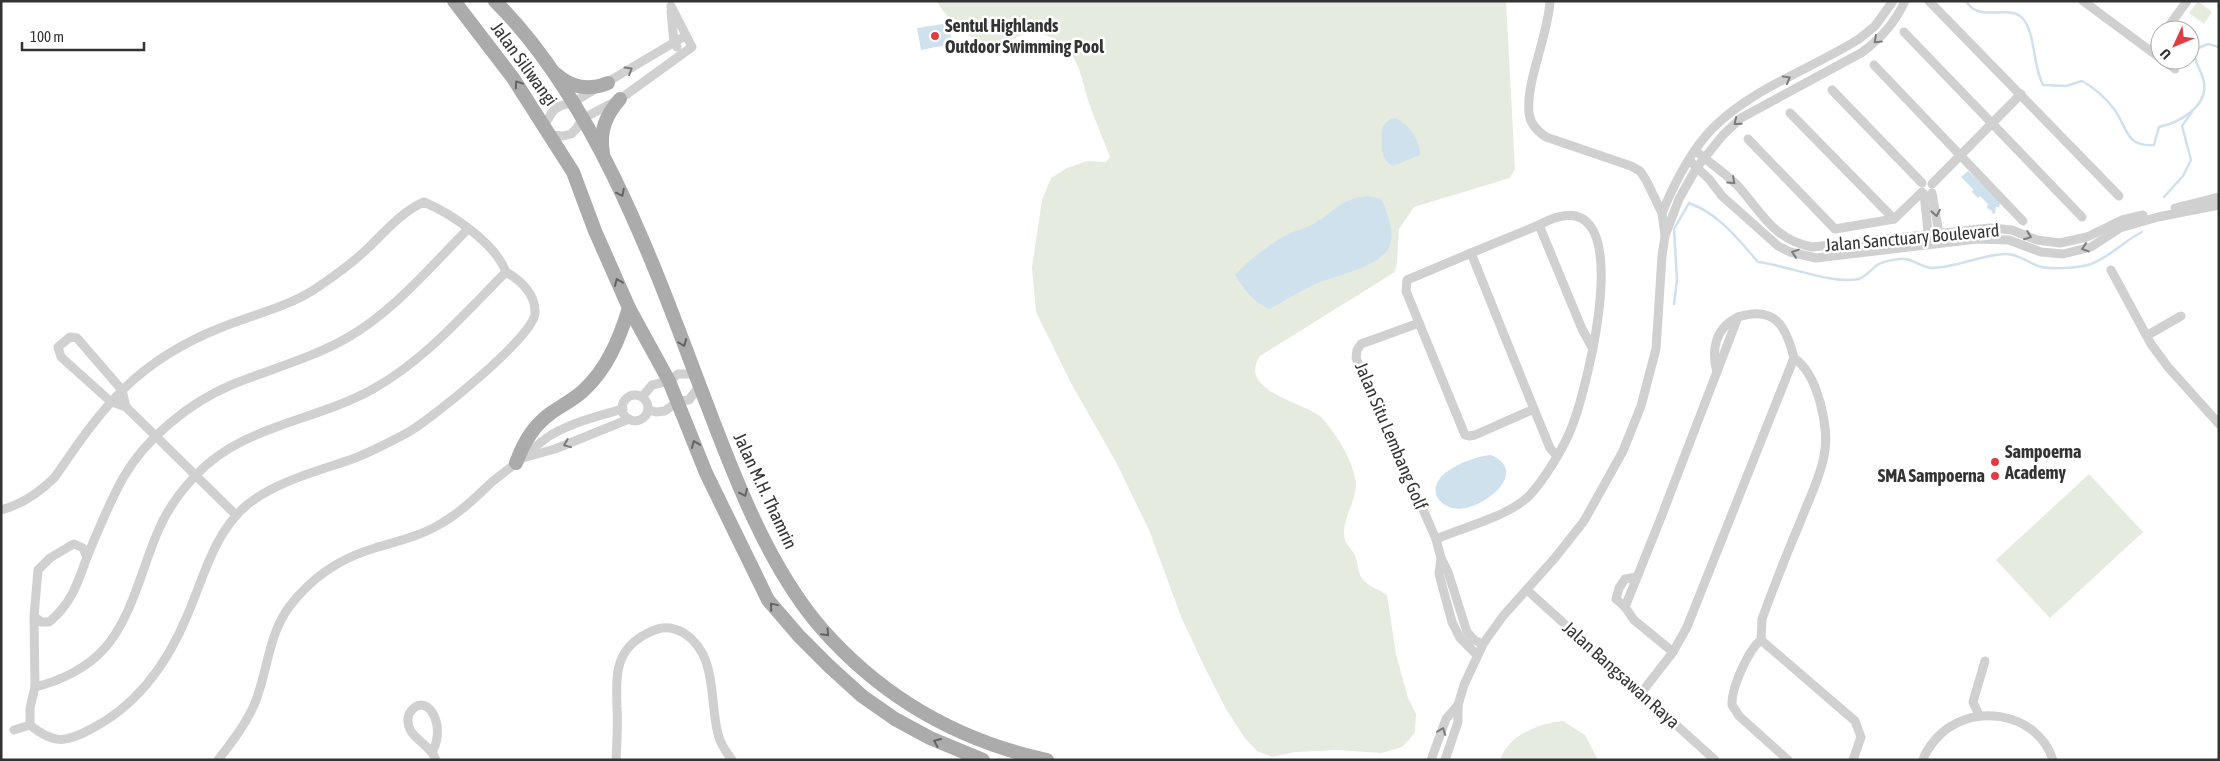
<svg xmlns="http://www.w3.org/2000/svg" width="2220" height="761" viewBox="0 0 2220 761" font-family="'Asap Condensed',sans-serif">
<style>
.green{fill:#e5ebdf}
.water{fill:#cfe1ed}
.lines{fill:none;stroke-linecap:round;stroke-linejoin:round}
.stream{stroke:#cfe1ed;stroke-width:2.5}
.street{stroke:#d0d0d0;stroke-width:9}
.primary{stroke:#ababab;stroke-width:14}
.oneway{stroke:#7a7a7a}
.oneway2{stroke:#636363}
.poi-dot{fill:#e23c43;stroke:#fff;stroke-width:2}
.labels{text-anchor:middle;stroke-width:5;stroke-linejoin:round;paint-order:stroke}
.poi-label{font-size:18px;font-weight:bold;fill:#333;stroke:#fff;text-anchor:start}
.street-label{font-size:18px;fill:#333;stroke:#fff}
</style>
<rect width="100%" height="100%" fill="#fff"/>
<g class="green">
<path d="M 937,1 L 1506,1 L 1515,169 L 1510,178 L 1414,207 L 1399,229 L 1397,262 L 1395,272 L 1260,356 C 1237,391 1303,402 1321,417 C 1326,422 1331,429 1335,435 C 1344,447 1355,469 1356,484 C 1356,503 1340,521 1345,540 C 1347,546 1353,550 1355,556 C 1359,565 1357,573 1364,581 C 1370,587 1380,590 1387,595 L 1396,654 L 1408,698 L 1416,714 L 1415,732 L 1408,741 L 1402,747 L 1382,753 L 1338,750 L 1295,752 L 1272,757 L 1257,751 L 1244,737 L 1226,709 L 1205,668 L 1182,619 L 1149,530 L 1117,464 L 1071,383 L 1036,312 L 1032,267 L 1042,200 L 1051,178 L 1067,168 L 1087,161 L 1106,162 L 1110,157 C 1103,138 1094,119 1088,100 C 1083,85 1081,67 1071,54 C 1062,42 1043,30 1028,33 C 1017,35 1007,44 996,45 C 975,46 946,20 937,1 Z"/>
<path d="M 2198,1 L 2212,12 L 2204,24 L 2189,13 Z"/>
<path d="M 2089,474 L 2143,532 L 2050,618 L 1996,560 Z"/>
<path d="M 1563,721 L 1585,735 L 1598,760 L 1500,760 C 1508,735 1540,723 1563,721 Z"/>
</g>
<g class="water">
<path d="M 949,23 L 952,44 L 921,50 L 917,28 Z"/>
<path d="M 1396,118 C 1410,126 1420,139 1420,155 L 1393,166 C 1382,160 1382,153 1382,142 C 1382,129 1381,121 1396,118 Z"/>
<path d="M 1968,171 L 2001,202 L 1999,207 L 1996,207 L 1995,214 L 1992,213 L 1992,211 L 1987,208 L 1988,204 L 1980,196 L 1978,198 L 1972,192 L 1973,189 L 1961,177 Z"/>
<path d="M 1368,196 L 1381,199 C 1388,213 1397,237 1387,251 C 1373,269 1333,276 1313,285 C 1298,292 1284,302 1269,309 C 1253,302 1244,289 1235,275 C 1249,260 1266,247 1283,237 C 1293,231 1305,229 1315,223 C 1337,210 1340,199 1368,196 Z"/>
<path d="M 1491,455 C 1533,473 1477,515 1452,508 C 1446,506 1440,502 1437,497 C 1426,473 1474,456 1491,455 Z"/>
</g>
<g class="lines">
<g class="stream">
<path d="M 1966,1 C 1977,22 2006,6 2020,16 C 2036,28 2032,65 2043,85 L 2066,86 L 2082,81 C 2096,89 2105,97 2114,109 C 2128,128 2125,147 2154,145 L 2159,127 C 2178,123 2208,107 2204,83 C 2202,70 2194,64 2194,50 L 2208,44 L 2219,47"/>
<path d="M 2164,197 L 2183,176 L 2191,160 L 2182,126 L 2192,112"/>
<path d="M 1674,304 L 1677,280 L 1674,229 L 1689,203 C 1719,214 1737,238 1758,262 C 1786,265 1833,285 1859,279 C 1865,277 1872,269 1877,265 C 1883,261 1892,260 1899,259 C 1911,257 1920,267 1931,268 C 1956,268 1983,254 2006,254 C 2019,254 2027,262 2038,266 C 2049,270 2079,268 2091,264 C 2110,257 2124,241 2142,232"/>
</g>
<g class="street">
<path d="M 1929,1 L 2119,196"/>
<path d="M 2083,1 L 2160,58"/>
<path d="M 671,11 L 674,43 L 677,47"/>
<path d="M 2166,30 L 2187,1"/>
<path d="M 1904,32 L 2082,217"/>
<path d="M 2151,51 L 2160,39"/>
<path d="M 2163,60 L 2175,69"/>
<path d="M 1874,65 L 2023,221"/>
<path d="M 1832,90 L 1922,183"/>
<path d="M 1790,113 L 1894,219"/>
<path d="M 545,125 C 552,110 555,106 572,103 L 685,36"/>
<path d="M 551,135 L 563,136 L 571,134 L 577,128 L 582,119 L 620,99 L 692,47 L 671,6"/>
<path d="M 1748,139 L 1835,229 L 1894,219 L 1922,192"/>
<path d="M 1695,150 C 1708,162 1724,172 1737,185 C 1762,212 1772,239 1812,247 L 1990,228 L 2012,230 L 2037,240 L 2060,243 L 2087,237 L 2122,220 L 2143,215"/>
<path d="M 1689,160 L 1709,179 L 1722,196 L 1778,246 L 1790,252 L 1816,258 L 1977,239 L 2009,240 L 2041,252 L 2063,254 L 2091,247 L 2120,228 L 2158,217 L 2219,205"/>
<path d="M 1932,184 L 2021,94"/>
<path d="M 1932,193 L 1940,239"/>
<path d="M 1924,194 L 1929,240"/>
<path d="M 2175,208 L 2219,197"/>
<path d="M 1662,213 C 1674,184 1690,151 1713,128 C 1753,88 1811,69 1859,39 L 1875,26 L 1893,1"/>
<path d="M 1666,233 L 1679,199 L 1697,167 L 1723,135 L 1741,118 L 1861,53 C 1881,39 1895,23 1905,1"/>
<path d="M 1471,253 L 1539,225"/>
<path d="M 2111,270 L 2151,344 L 2168,367 L 2219,424"/>
<path d="M 1419,323 L 1361,344 L 1357,350 L 1356,358 L 1436,539 L 1441,558 L 1448,572 L 1467,632 L 1474,640 L 1483,644"/>
<path d="M 2148,335 L 2181,316"/>
<path d="M 70,337 L 77,338 L 122,390 L 126,407 L 110,401 L 61,357 L 58,347 Z"/>
<path d="M 1717,372 C 1711,350 1715,328 1738,317"/>
<circle cx="635" cy="408" r="13"/>
<path d="M 642,397 L 652,385 L 669,381 L 678,374 L 690,374 L 695,376"/>
<path d="M 126,407 L 236,515"/>
<path d="M 1534,409 L 1475,435 L 1469,436 L 1465,435 L 1406,291 L 1407,280 L 1471,253 L 1534,409 L 1550,448 L 1557,456"/>
<path d="M 648,410 L 656,412 L 665,411 L 678,401 L 689,400 L 700,385"/>
<path d="M 526,457 L 555,449 L 629,419"/>
<path d="M 1,510 C 23,504 39,493 55,477 C 103,406 137,361 220,328 C 251,315 286,308 315,289 C 333,277 350,265 366,250 C 383,234 402,211 424,202 C 452,214 495,243 506,272 C 520,280 536,294 535,313 C 535,336 429,421 407,433 C 390,442 373,451 355,458 C 319,471 279,480 248,504 C 214,532 204,577 187,616 C 167,664 138,705 91,729 C 66,743 53,744 30,725 L 14,730"/>
<path d="M 1436,539 C 1464,527 1507,517 1529,496 C 1544,480 1563,449 1571,429 C 1587,390 1645,167 1539,225 L 1582,329 L 1593,349"/>
<path d="M 87,557 C 98,531 109,503 123,478 C 146,438 189,403 231,385 C 270,369 310,359 347,338 C 394,311 430,267 468,229"/>
<path d="M 1441,558 L 1439,574 L 1452,622 L 1460,638 L 1477,655"/>
<path d="M 1637,577 L 1625,579 L 1619,588 L 1616,599 L 1625,607 L 1660,520 L 1738,317 C 1775,305 1786,326 1794,358 L 1687,627 L 1673,652 L 1642,692"/>
<path d="M 1527,590 L 1715,760"/>
<path d="M 1625,607 L 1634,620 L 1673,652"/>
<path d="M 1761,640 L 1762,619 C 1774,586 1787,553 1801,520 C 1809,499 1820,478 1824,456 C 1830,429 1818,374 1794,358"/>
<path d="M 35,687 C 60,681 87,668 104,649 C 132,618 142,567 159,529 C 167,510 181,491 195,476 C 242,425 314,422 373,389 C 425,360 464,314 506,272"/>
<path d="M 1979,715 L 1973,702 L 1985,661"/>
<path d="M 30,725 L 30,708 L 35,687 L 34,616 L 38,570 L 50,558 L 70,546 L 74,544 L 83,548 L 87,557 C 78,583 71,604 49,622 L 41,622 L 34,616"/>
<path d="M 433,750 C 447,724 425,688 409,714 C 402,737 430,742 436,760"/>
<path d="M 218,760 C 232,742 246,724 255,703 C 268,670 268,636 289,607 C 311,578 340,558 375,548 C 398,541 421,536 442,523 C 461,512 476,497 492,482 C 503,473 514,465 525,456 C 533,449 541,441 551,435 C 574,422 598,416 623,409"/>
<path d="M 616,760 C 617,742 618,724 617,707 C 616,674 615,649 648,633 C 661,626 671,626 684,633 C 718,655 709,700 718,734 C 720,743 726,752 732,760"/>
<path d="M 1431,760 L 1446,719 L 1458,705"/>
<path d="M 1445,760 L 1458,722 L 1458,705 L 1464,685 L 1483,644 L 1503,616 L 1554,559 L 1584,521 L 1623,451 L 1641,406 L 1656,349 L 1662,256 L 1665,236 L 1662,213 L 1646,180 L 1640,171 L 1631,166 L 1546,137 C 1537,131 1530,124 1529,113 C 1526,80 1548,37 1550,1"/>
<path d="M 1788,760 L 1739,716 L 1732,705 C 1731,689 1748,650 1761,640 L 1855,721 L 1861,737 L 1853,760"/>
<path d="M 1923,760 C 1925,752 1930,746 1935,740 C 1967,701 2037,710 2053,760"/>
</g>
<g class="primary">
<path d="M 454,1 L 513,78 L 573,172 L 595,231 L 629,308 L 669,381 L 706,473 L 768,600 L 799,636 L 829,666 L 862,696 L 895,719 L 930,738 L 983,760"/>
<path d="M 495,1 C 595,101 652,259 701,389 C 731,468 766,565 822,629 C 882,697 959,741 1047,760"/>
<path d="M 556,74 C 572,88 588,91 608,83"/>
<path d="M 603,153 C 599,131 606,115 620,99"/>
<path d="M 516,463 C 524,442 533,426 551,413 C 561,406 573,400 583,391 C 607,369 619,340 629,308"/>
</g>
</g>
<defs><path id="oneway-chevron" d="M-2-3.5L2.5 0L-2 3.5" fill="none" stroke-width="1.6" stroke-linecap="round" stroke-linejoin="round" transform="scale(1.25)"/></defs>
<g class="oneway">
<use href="#oneway-chevron" transform="translate(1877 40) rotate(137)"/>
<use href="#oneway-chevron" transform="translate(629 70) rotate(-31)"/>
<use href="#oneway-chevron" transform="translate(1787 79) rotate(-29)"/>
<use href="#oneway-chevron" transform="translate(1737 122) rotate(141)"/>
<use href="#oneway-chevron" transform="translate(1732 181) rotate(42)"/>
<use href="#oneway-chevron" transform="translate(1936 213) rotate(80)"/>
<use href="#oneway-chevron" transform="translate(2028 236) rotate(21)"/>
<use href="#oneway-chevron" transform="translate(2085 248) rotate(162)"/>
<use href="#oneway-chevron" transform="translate(1795 253) rotate(-162)"/>
<use href="#oneway-chevron" transform="translate(567 444) rotate(158)"/>
<use href="#oneway-chevron" transform="translate(1442 731) rotate(-69)"/>
</g>
<g class="oneway2">
<use href="#oneway-chevron" transform="translate(518 84) rotate(-124)"/>
<use href="#oneway-chevron" transform="translate(621 193) rotate(64)"/>
<use href="#oneway-chevron" transform="translate(618 282) rotate(-113)"/>
<use href="#oneway-chevron" transform="translate(683 343) rotate(69)"/>
<use href="#oneway-chevron" transform="translate(695 444) rotate(-112)"/>
<use href="#oneway-chevron" transform="translate(744 493) rotate(65)"/>
<use href="#oneway-chevron" transform="translate(773 606) rotate(-130)"/>
<use href="#oneway-chevron" transform="translate(826 633) rotate(47)"/>
<use href="#oneway-chevron" transform="translate(937 742) rotate(-157)"/>
</g>
<g class="poi-dot">
<circle cx="935" cy="36" r="5"/>
<circle cx="1995" cy="462" r="5"/>
<circle cx="1995" cy="476" r="5"/>
</g>
<g class="labels">
<g class="poi-label">
<text x="945" y="32">Sentul Highlands<tspan x="945" dy="21">Outdoor Swimming Pool</tspan></text>
<text x="2005" y="458">Sampoerna<tspan x="2005" dy="21">Academy</tspan></text>
<text x="1985" y="482" text-anchor="end">SMA Sampoerna</text>
</g>
<g class="street-label">
<text transform="translate(524 64) rotate(54)" y="6">Jalan Siliwangi</text>
<text transform="translate(1912 238) rotate(-5)" y="6">Jalan Sanctuary Boulevard</text>
<text transform="translate(1391 436) rotate(67)" y="6">Jalan Situ Lembang Golf</text>
<text transform="translate(765 491) rotate(65)" y="6">Jalan M.H. Thamrin</text>
<text transform="translate(1621 675) rotate(42)" y="6">Jalan Bangsawan Raya</text>
</g>
</g>
<rect width="2220" height="761" fill="none" stroke="#333333" stroke-width="5"/>
<g transform="translate(2175 45) rotate(226)"><circle r="24" fill="#ffffff" stroke="#adadad"/>
<path d="M0-4L9 19L0 12L-9 19Z" fill="#e23c43"/>
<text y="-8" font-size="14" font-weight="bold" text-anchor="middle" fill="#333333">U</text>
</g>
<path d="M22 42v8h122v-8" fill="none" stroke="#333333" stroke-width="2.5"/>
<text x="30" y="42" font-size="15" fill="#333333" stroke="#ffffff" stroke-width="4" paint-order="stroke">100 m</text>
</svg>
